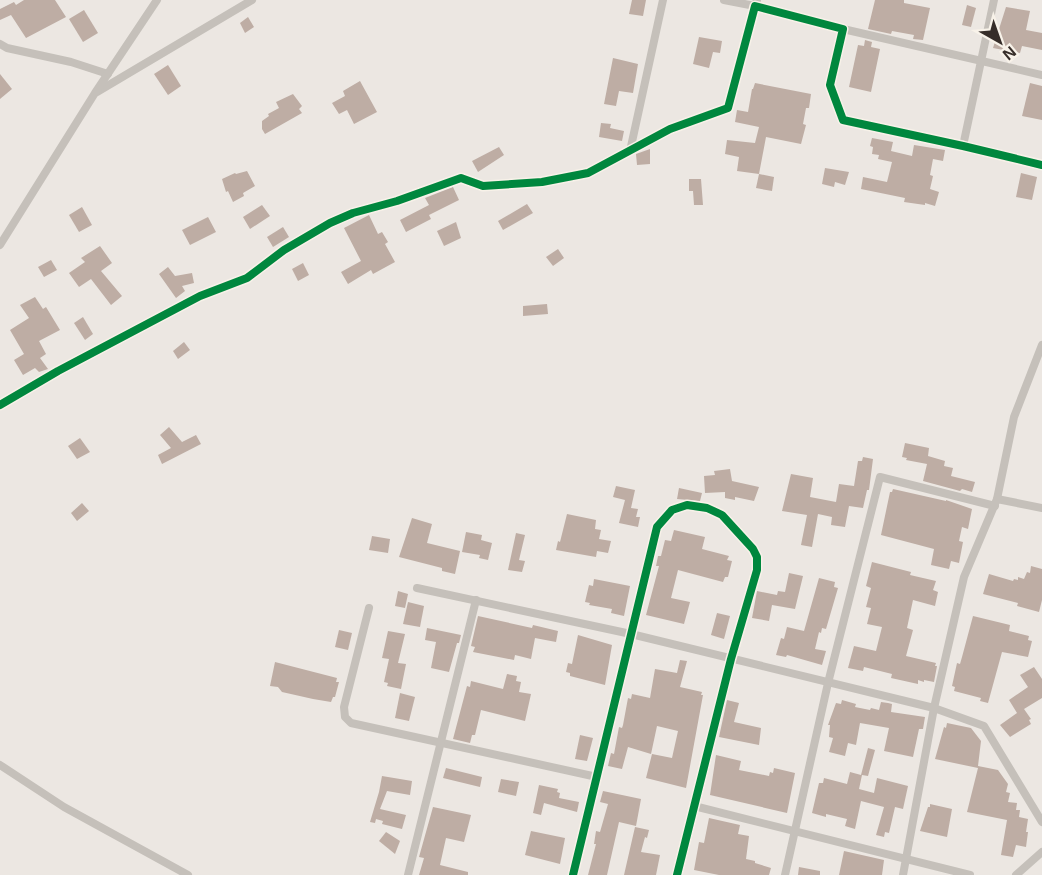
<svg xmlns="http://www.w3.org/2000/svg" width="1042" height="875" viewBox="0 0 1042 875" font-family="Arial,sans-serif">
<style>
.building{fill:#beada4}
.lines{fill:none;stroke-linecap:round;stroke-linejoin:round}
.minor{stroke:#c5c0ba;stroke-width:8}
.cycleway-casing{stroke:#f8f2e9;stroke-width:11}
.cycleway{stroke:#00873e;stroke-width:8}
</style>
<rect width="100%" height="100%" fill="#ece7e2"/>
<g class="building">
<path d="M 24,0 L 55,0 L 66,17 L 26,38 L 11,15 L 0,20 L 0,9 L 14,2 L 16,5 Z"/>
<path d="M 632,0 L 646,0 L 643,16 L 629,14 Z"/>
<path d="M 875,0 L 904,0 L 904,3 L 930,8 L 923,40 L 913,39 L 914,35 L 892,31 L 891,34 L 868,29 Z"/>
<path d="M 967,5 L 976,8 L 971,27 L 962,25 Z"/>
<path d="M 1006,7 L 1030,11 L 1026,30 L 1042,33 L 1042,50 L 1022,46 L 1020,53 L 993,48 Z"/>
<path d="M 84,10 L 98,33 L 83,42 L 69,19 Z"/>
<path d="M 248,17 L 254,27 L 245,33 L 240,23 Z"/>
<path d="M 699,37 L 722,41 L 720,53 L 713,52 L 709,68 L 693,64 Z"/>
<path d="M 865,40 L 872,42 L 871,47 L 880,49 L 871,92 L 849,87 L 858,45 L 864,46 Z"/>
<path d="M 613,58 L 638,64 L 633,93 L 619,91 L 616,106 L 604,104 Z"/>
<path d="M 168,65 L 181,86 L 168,95 L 154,74 Z"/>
<path d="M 0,74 L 12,89 L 0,99 Z"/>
<path d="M 360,81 L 377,112 L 354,124 L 347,110 L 339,114 L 332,103 L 345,96 L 343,91 Z"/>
<path d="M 755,83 L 811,94 L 809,108 L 806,108 L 803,124 L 806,125 L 801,144 L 766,137 L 759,174 L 737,171 L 739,157 L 725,154 L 727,140 L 755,143 L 759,127 L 735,122 L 737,110 L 748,112 L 752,89 L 753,89 Z"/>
<path d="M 1030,83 L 1042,86 L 1042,120 L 1022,116 Z"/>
<path d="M 293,94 L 302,106 L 299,109 L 302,113 L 265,134 L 262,129 L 262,121 L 269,116 L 268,114 L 279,108 L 276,102 Z"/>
<path d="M 601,123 L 611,124 L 610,128 L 624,131 L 622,141 L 599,137 Z"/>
<path d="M 872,138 L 893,142 L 891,151 L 912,156 L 914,145 L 945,150 L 943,161 L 933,159 L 930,175 L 933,176 L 930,189 L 939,192 L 935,206 L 925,203 L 925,205 L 904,202 L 905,198 L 861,189 L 863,177 L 887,182 L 892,162 L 878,159 L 879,155 L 872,154 L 873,147 L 870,146 Z"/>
<path d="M 499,147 L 504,155 L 478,172 L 472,161 Z"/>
<path d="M 650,149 L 650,164 L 637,165 L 636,154 Z"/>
<path d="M 825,168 L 849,172 L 845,185 L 835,182 L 834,187 L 822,184 Z"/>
<path d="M 247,171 L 255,186 L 243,193 L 244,196 L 233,202 L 228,191 L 226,192 L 222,179 L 235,173 L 236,174 Z"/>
<path d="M 1021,173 L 1037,177 L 1032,200 L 1016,197 Z"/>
<path d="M 759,174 L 774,177 L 772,191 L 756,188 Z"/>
<path d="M 689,179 L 701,179 L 703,205 L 694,205 L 693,191 L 689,191 Z"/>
<path d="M 453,187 L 459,200 L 429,215 L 431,219 L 406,232 L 400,220 L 429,205 L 425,198 Z"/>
<path d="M 527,204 L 533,213 L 503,230 L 498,221 Z"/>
<path d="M 262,205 L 270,216 L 250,229 L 243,217 Z"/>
<path d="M 82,207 L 92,225 L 79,232 L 69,215 Z"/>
<path d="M 369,215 L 378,234 L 382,232 L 388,242 L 385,244 L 395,262 L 373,274 L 371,270 L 348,284 L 341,272 L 361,261 L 344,228 Z"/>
<path d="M 208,217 L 216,232 L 190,245 L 182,230 Z"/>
<path d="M 456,222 L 461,238 L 444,246 L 437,231 Z"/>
<path d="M 283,227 L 289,237 L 273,247 L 267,237 Z"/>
<path d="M 100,246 L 112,263 L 101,271 L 122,296 L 111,305 L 91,279 L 79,287 L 69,273 L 85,262 L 81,258 Z"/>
<path d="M 558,249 L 564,258 L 553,266 L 546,257 Z"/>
<path d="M 51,260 L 57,270 L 44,277 L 38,267 Z"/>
<path d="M 303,263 L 309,275 L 298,281 L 292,269 Z"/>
<path d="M 168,267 L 175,276 L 192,273 L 194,283 L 182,286 L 185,291 L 176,298 L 159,274 Z"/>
<path d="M 35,297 L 43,309 L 46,307 L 60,330 L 39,341 L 46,354 L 40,358 L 48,369 L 39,372 L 35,368 L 23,375 L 14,360 L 24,354 L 10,330 L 29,318 L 20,305 Z"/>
<path d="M 547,304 L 548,314 L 523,316 L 523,306 Z"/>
<path d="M 83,317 L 93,334 L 85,340 L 74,323 Z"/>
<path d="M 184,342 L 190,350 L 178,359 L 173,351 Z"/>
<path d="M 169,427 L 182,442 L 196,435 L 201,444 L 162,464 L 158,455 L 171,448 L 160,435 Z"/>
<path d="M 80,438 L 90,452 L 77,459 L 68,446 Z"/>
<path d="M 905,443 L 929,448 L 928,456 L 945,461 L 944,466 L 953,468 L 951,476 L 975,482 L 972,492 L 962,489 L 960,491 L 923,481 L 927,464 L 906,460 L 907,458 L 902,457 Z"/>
<path d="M 863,457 L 873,459 L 869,490 L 867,490 L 863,508 L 849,506 L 845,527 L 831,525 L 832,517 L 818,514 L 812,547 L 801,545 L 807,515 L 782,511 L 791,474 L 813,478 L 810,497 L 836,502 L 839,484 L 854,486 L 858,461 L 862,461 Z"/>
<path d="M 730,469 L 732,481 L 759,487 L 754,501 L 735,497 L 735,500 L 725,498 L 725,492 L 705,493 L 704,476 L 715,475 L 714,471 Z"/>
<path d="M 616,486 L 635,490 L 631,508 L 638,509 L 636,517 L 640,517 L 638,527 L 619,523 L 625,500 L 613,497 Z"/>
<path d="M 679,488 L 702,493 L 700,501 L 677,499 Z"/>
<path d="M 893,489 L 946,501 L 946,500 L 972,509 L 968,529 L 962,527 L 959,541 L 963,542 L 959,563 L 951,561 L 949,569 L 931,565 L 934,549 L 881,535 L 890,492 L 892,492 Z"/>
<path d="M 82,503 L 89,511 L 77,521 L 71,513 Z"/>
<path d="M 567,514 L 596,520 L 595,529 L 601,530 L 599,539 L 611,541 L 608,553 L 597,551 L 596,557 L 556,550 L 558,541 L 560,542 Z"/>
<path d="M 412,518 L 432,524 L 427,543 L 460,551 L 455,574 L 442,571 L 442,568 L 399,557 Z"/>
<path d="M 674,530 L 705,537 L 702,549 L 729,556 L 727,560 L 732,561 L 728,577 L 725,577 L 723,582 L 678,570 L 671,598 L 690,602 L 684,624 L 646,615 L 659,566 L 656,566 L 658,556 L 661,556 L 665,540 L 671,541 Z"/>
<path d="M 466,532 L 482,535 L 481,540 L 492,543 L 488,560 L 479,558 L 480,555 L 462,552 Z"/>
<path d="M 516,533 L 525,535 L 519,560 L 525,561 L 522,572 L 508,570 Z"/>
<path d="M 372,536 L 390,539 L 388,553 L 369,550 Z"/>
<path d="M 872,562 L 911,572 L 910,575 L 936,581 L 933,590 L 938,592 L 935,606 L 913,600 L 907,628 L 913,630 L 906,656 L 936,663 L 935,666 L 937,666 L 934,682 L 924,680 L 924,682 L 918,680 L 918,684 L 891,678 L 892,674 L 864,667 L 863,671 L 848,668 L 854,646 L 876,651 L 882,627 L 867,624 L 871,608 L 866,607 L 871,588 L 866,586 Z"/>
<path d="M 1031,566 L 1042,569 L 1042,600 L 1039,612 L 1017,606 L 1018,603 L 983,594 L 989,574 L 1013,581 L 1014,579 L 1018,580 L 1018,577 L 1024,579 L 1027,572 L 1030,573 Z"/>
<path d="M 789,573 L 803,576 L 795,609 L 772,605 L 769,621 L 752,618 L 757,591 L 777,595 L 778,591 L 785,592 Z"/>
<path d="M 819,578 L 835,582 L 834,587 L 838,588 L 826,629 L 822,628 L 821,633 L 819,632 L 815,649 L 826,651 L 822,665 L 787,655 L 786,657 L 776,655 L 781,638 L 784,639 L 787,627 L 804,631 Z"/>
<path d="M 594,579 L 630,586 L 624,616 L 611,613 L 612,609 L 589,605 L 590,603 L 585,602 L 589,585 L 593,586 Z"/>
<path d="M 398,591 L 408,594 L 405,608 L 395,606 Z"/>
<path d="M 408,602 L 424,606 L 420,627 L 403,624 Z"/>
<path d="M 717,613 L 730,616 L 724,639 L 711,635 Z"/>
<path d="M 478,616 L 532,628 L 533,625 L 558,631 L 556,642 L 535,638 L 531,659 L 515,655 L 514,660 L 473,652 L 475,647 L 471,646 Z"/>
<path d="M 973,616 L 1010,625 L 1009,631 L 1029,636 L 1028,640 L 1032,641 L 1028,657 L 1002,652 L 988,703 L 980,701 L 981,698 L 954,691 L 955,687 L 952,686 L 957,663 L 960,664 L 962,657 Z"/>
<path d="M 427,628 L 461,635 L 459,643 L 457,643 L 449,672 L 431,668 L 436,642 L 425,640 Z"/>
<path d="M 339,630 L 352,633 L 348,650 L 335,647 Z"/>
<path d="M 388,631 L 405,634 L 398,663 L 406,664 L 401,689 L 387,686 L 388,683 L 384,682 L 389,659 L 382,658 Z"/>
<path d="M 578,635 L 612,645 L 605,685 L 570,676 L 570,673 L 566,672 L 568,663 L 572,664 Z"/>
<path d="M 680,660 L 687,661 L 680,687 L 702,692 L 701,695 L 703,695 L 686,788 L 646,778 L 652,754 L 672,758 L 678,731 L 657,726 L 651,754 L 628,747 L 622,769 L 608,766 L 611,753 L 614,754 L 619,727 L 622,728 L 623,725 L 628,698 L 631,699 L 632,694 L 650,698 L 655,669 L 677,673 Z"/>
<path d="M 275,662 L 337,678 L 336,682 L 339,682 L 335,697 L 333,697 L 331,702 L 313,699 L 282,692 L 278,687 L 270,686 Z"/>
<path d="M 1034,667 L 1042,679 L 1042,698 L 1024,709 L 1031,719 L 1029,720 L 1031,724 L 1010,737 L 1000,725 L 1017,713 L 1009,700 L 1028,687 L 1020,675 Z"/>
<path d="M 507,674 L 517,676 L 516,681 L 521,682 L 519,692 L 531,694 L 525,721 L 481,710 L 475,735 L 472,735 L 470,743 L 453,739 L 467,686 L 470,687 L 471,681 L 503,689 Z"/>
<path d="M 400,693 L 415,697 L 409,721 L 395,718 Z"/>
<path d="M 727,700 L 739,703 L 734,722 L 761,728 L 759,745 L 719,737 Z"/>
<path d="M 842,700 L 856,704 L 855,707 L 870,710 L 871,708 L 879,710 L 881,702 L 888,703 L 892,704 L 891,712 L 925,717 L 923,729 L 919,729 L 913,757 L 884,751 L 889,728 L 860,723 L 856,745 L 848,743 L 845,756 L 829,752 L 833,738 L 829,737 L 830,725 L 828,725 L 836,703 L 841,704 Z"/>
<path d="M 947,723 L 971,728 L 981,741 L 978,766 L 998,770 L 1008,784 L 1006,792 L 1010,793 L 1008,802 L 1017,803 L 1016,810 L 1020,810 L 1019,817 L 1028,819 L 1026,832 L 1028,832 L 1026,847 L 1016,845 L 1013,857 L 1001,855 L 1007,820 L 967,812 L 978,768 L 935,759 L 944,727 L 946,728 Z"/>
<path d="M 580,735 L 593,738 L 587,761 L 575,759 Z"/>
<path d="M 868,748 L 875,750 L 868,776 L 862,775 L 859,789 L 874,793 L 877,778 L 908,786 L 903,809 L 895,807 L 889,833 L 885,832 L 884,837 L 876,835 L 884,807 L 861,801 L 855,829 L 845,826 L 847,819 L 826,814 L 826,817 L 812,813 L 819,783 L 823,783 L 824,778 L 847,784 L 850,772 L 861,775 Z"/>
<path d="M 716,755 L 741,761 L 739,770 L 769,776 L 770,772 L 773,773 L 774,768 L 795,773 L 787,813 L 710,795 Z"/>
<path d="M 446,768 L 482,777 L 480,787 L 443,778 Z"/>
<path d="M 382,776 L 412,781 L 410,795 L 387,791 L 380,809 L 406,815 L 402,829 L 382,824 L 383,821 L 376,819 L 375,823 L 370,822 L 379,792 Z"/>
<path d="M 501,779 L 519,782 L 516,796 L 498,792 Z"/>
<path d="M 539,785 L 558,789 L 557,792 L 560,793 L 559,798 L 579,802 L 577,812 L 544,803 L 541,815 L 533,813 Z"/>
<path d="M 603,791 L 641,799 L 636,826 L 619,822 L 607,875 L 588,875 L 596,844 L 594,844 L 596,831 L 600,832 L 608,804 L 600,802 Z"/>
<path d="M 930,804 L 952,809 L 947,837 L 920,831 L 928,807 L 930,807 Z"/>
<path d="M 433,807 L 471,815 L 464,842 L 446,838 L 440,865 L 468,872 L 468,875 L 419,875 L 424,858 L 419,857 Z"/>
<path d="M 709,818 L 740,825 L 738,834 L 749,836 L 746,859 L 755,861 L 755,863 L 771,868 L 769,875 L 719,875 L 694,870 L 699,842 L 704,843 Z"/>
<path d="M 635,827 L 649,830 L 647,838 L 645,837 L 641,852 L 660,855 L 656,875 L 624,875 Z"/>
<path d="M 531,831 L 565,838 L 560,864 L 525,855 Z"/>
<path d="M 386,832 L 400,841 L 395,854 L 379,841 Z"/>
<path d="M 844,851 L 884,860 L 882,875 L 839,875 Z"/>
<path d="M 799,867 L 820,871 L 820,875 L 798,875 Z"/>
</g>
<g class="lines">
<g class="minor">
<path d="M 724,0 L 755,6 L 757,0"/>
<path d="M 843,29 L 1042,75"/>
<path d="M 0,44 L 7,48 L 71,62 L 108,74"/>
<path d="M 97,92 L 252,0"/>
<path d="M 963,146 L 994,0"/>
<path d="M 630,151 L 663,0"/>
<path d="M 0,245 L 95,93 L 157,0"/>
<path d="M 0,405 L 58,371 L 200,296 L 247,278 L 284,250 L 330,223 L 353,213 L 397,201 L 461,178 L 483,186 L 542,182 L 588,173 L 670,129 L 728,108 L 755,6 L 843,29 L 830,85 L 843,120 L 963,146 L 1042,165"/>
<path d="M 997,499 L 1014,417 L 1042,345"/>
<path d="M 417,588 L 631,634 L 934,708 L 984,726 L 1042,822"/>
<path d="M 369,608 L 344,707 L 345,717 L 351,723 L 597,777"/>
<path d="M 0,765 L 64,807 L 188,875"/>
<path d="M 694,806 L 970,875"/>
<path d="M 408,875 L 476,600"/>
<path d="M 573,875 L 657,527 L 672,510 L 687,505 L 707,508 L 722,515 L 753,549 L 757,557 L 757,570 L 731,659 L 677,875"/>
<path d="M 785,875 L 828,683 L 880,477 L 995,506"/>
<path d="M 903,875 L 934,708 L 964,577 L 997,499 L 1042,508"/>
<path d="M 1016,875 L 1042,852"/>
</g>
<g class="cycleway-casing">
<g id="cycleway">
<path d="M 0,405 L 58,371 L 200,296 L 247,278 L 284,250 L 330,223 L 353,213 L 397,201 L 461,178 L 483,186 L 542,182 L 588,173 L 670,129 L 728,108 L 755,6 L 843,29 L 830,85 L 843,120 L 963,146 L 1042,165"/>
<path d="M 573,875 L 657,527 L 672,510 L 687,505 L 707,508 L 722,515 L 753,549 L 757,557 L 757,570 L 731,659 L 677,875"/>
</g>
</g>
<use href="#cycleway" class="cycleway"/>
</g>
<g transform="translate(1000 42) rotate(140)" stroke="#f8f2e9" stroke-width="4.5" paint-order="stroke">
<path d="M0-4.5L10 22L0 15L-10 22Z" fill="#362d29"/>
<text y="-9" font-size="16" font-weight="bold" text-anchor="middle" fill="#362d29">N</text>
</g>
</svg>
